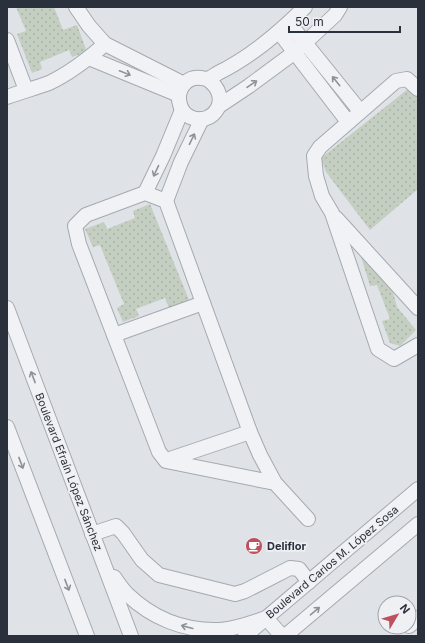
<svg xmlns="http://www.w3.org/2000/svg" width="425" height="643" viewBox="0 0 425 643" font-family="Inter,sans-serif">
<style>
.park{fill:url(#park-dots)}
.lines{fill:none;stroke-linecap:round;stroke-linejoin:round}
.minor-casing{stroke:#a5a9b0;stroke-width:16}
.minor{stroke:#f1f2f5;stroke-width:14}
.oneway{stroke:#8e9198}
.labels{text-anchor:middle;stroke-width:3.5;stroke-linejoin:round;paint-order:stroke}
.street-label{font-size:11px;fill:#2a303c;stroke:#eef0f4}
.poi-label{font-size:11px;font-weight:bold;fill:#2a303c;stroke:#eef0f4;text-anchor:start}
</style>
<defs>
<pattern id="park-dots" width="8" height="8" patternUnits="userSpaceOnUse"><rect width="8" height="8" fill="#c4cfc1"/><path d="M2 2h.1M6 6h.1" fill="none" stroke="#a9b2a7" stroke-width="1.8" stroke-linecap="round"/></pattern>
</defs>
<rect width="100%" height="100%" fill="#dfe2e6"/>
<g class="park">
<path d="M 16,7 L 54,7 L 63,30 L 77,25 L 87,52 L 72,57 L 69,50 L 40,62 L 42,69 L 32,73 L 17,34 L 26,31 Z"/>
<path d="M 408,89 L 418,96 L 418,189 L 370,230 L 326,172 L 321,158 Z"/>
<path d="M 150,204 L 189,300 L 169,308 L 165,298 L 136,309 L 139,316 L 123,322 L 117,308 L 124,304 L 100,245 L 93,247 L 85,229 L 104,222 L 107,229 L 135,218 L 133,211 Z"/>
<path d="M 359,250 L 392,289 L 397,307 L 416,330 L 400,346 L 390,343 L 382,321 L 390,319 L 377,285 L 370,286 Z"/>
</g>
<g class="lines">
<g class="minor-casing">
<g id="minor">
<path d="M 76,7 L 89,26 L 105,44 L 184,84"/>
<path d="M 289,23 L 360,111"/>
<path d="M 279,32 L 348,122"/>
<path d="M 7,40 L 26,90"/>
<path d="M 89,58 L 179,95"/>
<path d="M 207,79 C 234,97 213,128 190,117 C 178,111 175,93 185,83 C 189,79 195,77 201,78 C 203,78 205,79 207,79 C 211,78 215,75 218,73 C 251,57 279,33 305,7"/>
<path d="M 418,89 L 407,79 L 396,81 L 320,147 L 314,156 L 316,176 L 322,196 L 332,213 L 378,349 L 394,359 L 418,345"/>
<path d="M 7,97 C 21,92 35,88 49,83 C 70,73 88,59 105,44"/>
<path d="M 219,106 L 249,86 L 295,52 L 335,15 L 340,7"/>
<path d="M 145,193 L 163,156 L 182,110"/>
<path d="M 166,201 L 181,162 L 202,119"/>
<path d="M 336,218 L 418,308"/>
<path d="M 7,308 L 131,636"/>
<path d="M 114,335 L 203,303"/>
<path d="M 7,427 L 87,636"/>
<path d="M 167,460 L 250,432"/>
<path d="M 275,483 L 166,461 L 159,452 L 79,244 L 75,226 L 86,215 L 145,193 L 166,201 L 250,432 L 260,455 L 275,483 L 308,519"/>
<path d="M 92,534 L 116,526 L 123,533 L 142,560 L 159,575 L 235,594 L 245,591 L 290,568 L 299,569 L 309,582"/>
<path d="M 114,577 C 118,583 122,589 127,594 C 152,618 184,631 219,630 C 235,629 251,623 266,618 L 282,636"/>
<path d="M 409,626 L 418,618"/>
<path d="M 245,636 L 418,489"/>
<path d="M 285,636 L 418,524"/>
</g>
</g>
<use href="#minor" class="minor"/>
</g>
<defs><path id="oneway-shaft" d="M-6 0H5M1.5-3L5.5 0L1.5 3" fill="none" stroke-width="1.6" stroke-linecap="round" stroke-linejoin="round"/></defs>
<g class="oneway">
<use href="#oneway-shaft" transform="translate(125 73) rotate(22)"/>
<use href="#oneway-shaft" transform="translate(336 81) rotate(-129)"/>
<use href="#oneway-shaft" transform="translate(252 84) rotate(-34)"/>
<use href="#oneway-shaft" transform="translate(192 139) rotate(-64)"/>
<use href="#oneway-shaft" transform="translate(156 171) rotate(115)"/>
<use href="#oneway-shaft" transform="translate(33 377) rotate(-111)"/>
<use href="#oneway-shaft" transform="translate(21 463) rotate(69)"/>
<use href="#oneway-shaft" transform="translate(67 585) rotate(69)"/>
<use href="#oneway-shaft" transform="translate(315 611) rotate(-40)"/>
<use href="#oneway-shaft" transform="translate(187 627) rotate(-165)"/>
</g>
<defs>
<g id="cafe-disc" transform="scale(0.9)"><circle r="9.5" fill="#be515f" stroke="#eef0f4"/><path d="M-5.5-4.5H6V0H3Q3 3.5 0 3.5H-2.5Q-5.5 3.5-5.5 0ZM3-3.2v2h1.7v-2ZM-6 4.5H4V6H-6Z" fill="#fff"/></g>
</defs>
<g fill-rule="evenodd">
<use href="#cafe-disc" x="254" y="546"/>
</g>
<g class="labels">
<g class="street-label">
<text transform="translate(69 472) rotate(69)" y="4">Boulevard Efraín López Sánchez</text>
<text transform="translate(332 562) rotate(-40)" y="4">Boulevard Carlos M. López Sosa</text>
</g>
<g class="poi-label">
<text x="267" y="550">Deliflor</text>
</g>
</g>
<rect width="425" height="643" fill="none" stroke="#2a303c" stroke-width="16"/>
<g transform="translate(397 615) rotate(52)"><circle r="19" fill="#eef0f4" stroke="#a0a3aa"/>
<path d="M0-3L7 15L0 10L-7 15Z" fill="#be515f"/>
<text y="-6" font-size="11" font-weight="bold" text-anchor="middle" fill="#2a303c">N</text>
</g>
<path d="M289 26v6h111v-6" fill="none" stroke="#2a303c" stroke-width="2"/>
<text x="295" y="26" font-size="12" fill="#2a303c" stroke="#eef0f4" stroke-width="3" paint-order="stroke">50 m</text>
</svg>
